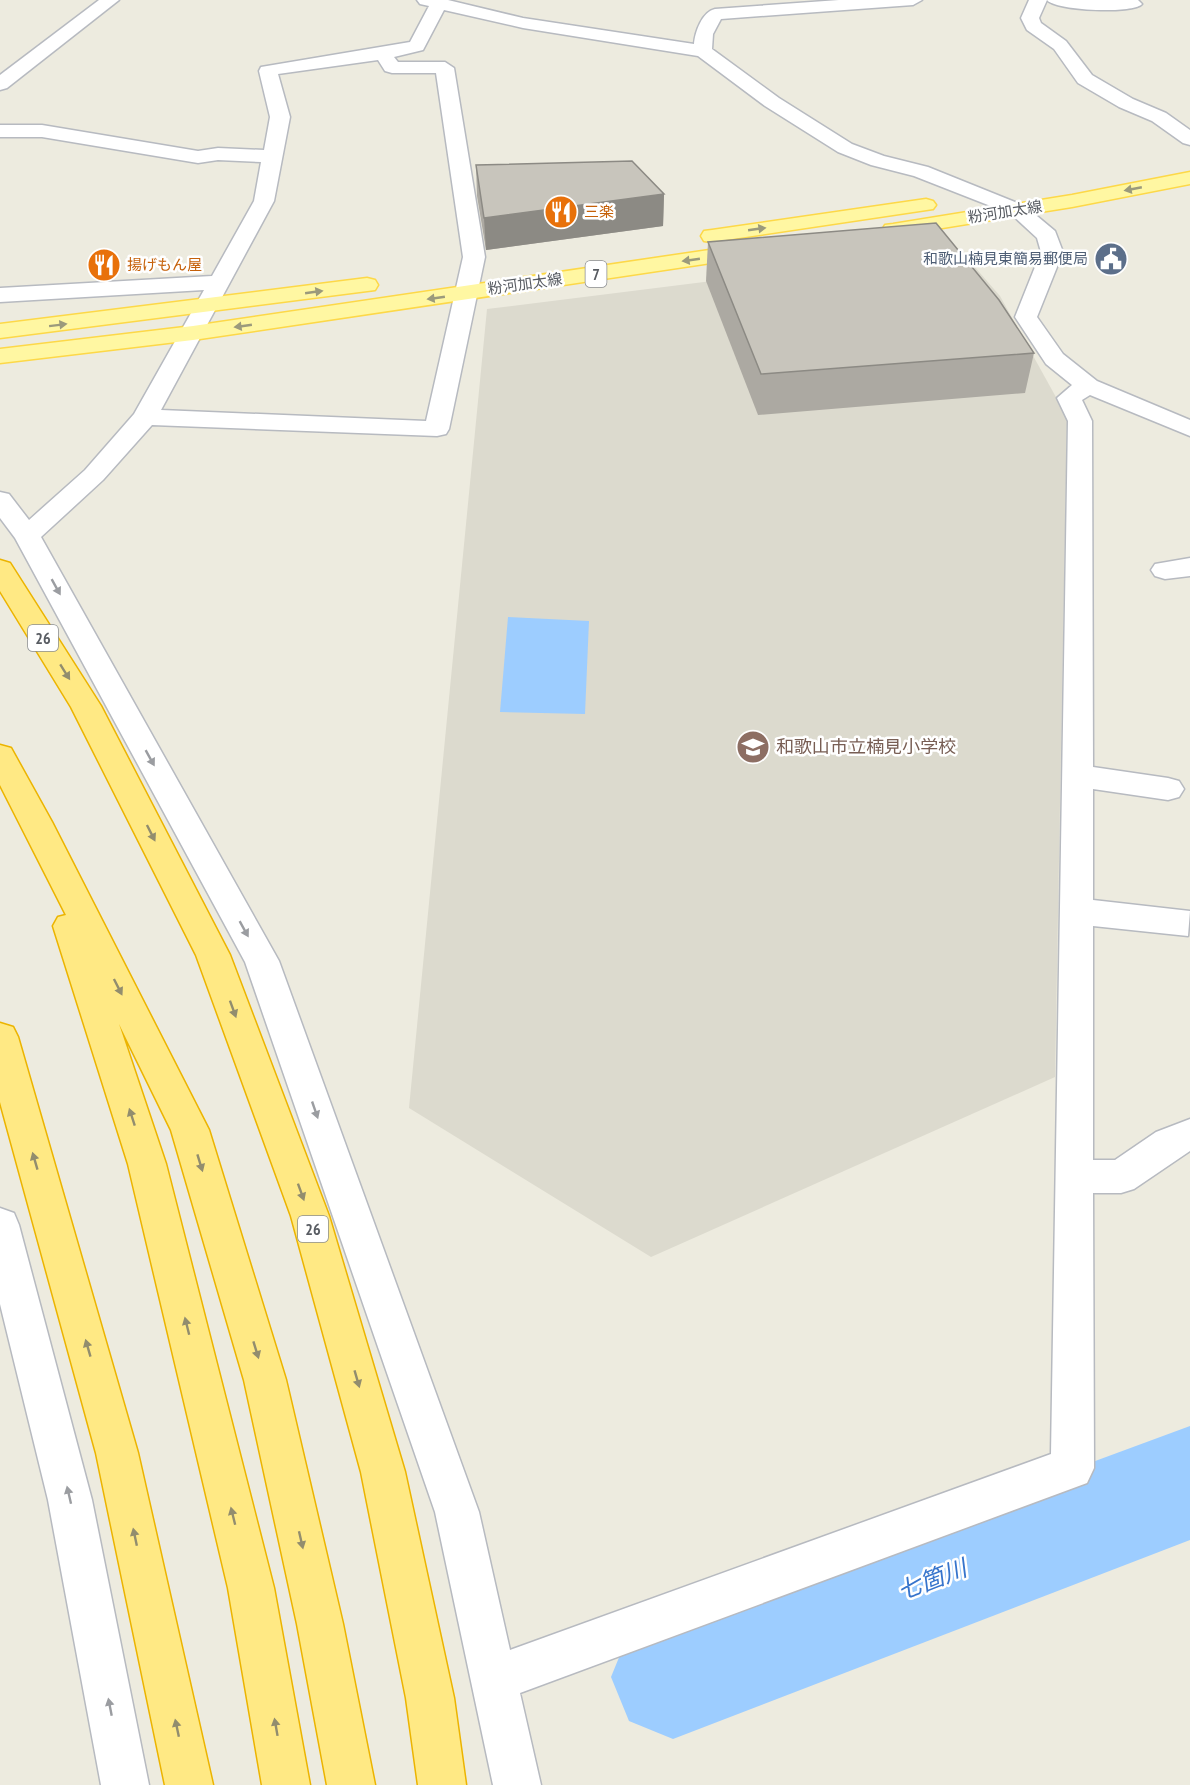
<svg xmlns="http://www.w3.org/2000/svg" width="1190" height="1785" viewBox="0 0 1190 1785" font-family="'PT Sans Narrow','Noto Sans JP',sans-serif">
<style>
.education{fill:#dcdace}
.water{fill:#9dcdff}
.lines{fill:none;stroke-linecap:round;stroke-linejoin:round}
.river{fill:#9dcdff;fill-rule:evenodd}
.minor-casing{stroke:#b7bac0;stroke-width:3}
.major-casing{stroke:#fdd848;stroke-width:3}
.highway-casing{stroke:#ecb400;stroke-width:3}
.minor{fill:#fff;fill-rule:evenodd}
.major{fill:#fff7a2;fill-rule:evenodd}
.highway{fill:#ffe984;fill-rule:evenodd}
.wall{fill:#aca9a2}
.shaded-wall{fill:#8c8a84}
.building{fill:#c8c5bc;stroke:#8c8a84;stroke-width:1.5}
.oneway{fill:#9b9a7c}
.oneway2{fill:#9b9da1}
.oneway3{fill:#928d6e}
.labels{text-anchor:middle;stroke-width:5;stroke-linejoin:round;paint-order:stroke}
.far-food-label{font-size:15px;fill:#c56008;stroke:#fff;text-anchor:start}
.far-street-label{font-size:15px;fill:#585c62;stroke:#fff}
.far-service-label{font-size:15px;fill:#4e5e75;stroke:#fff;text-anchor:end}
.shield{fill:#fff;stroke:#8a8d91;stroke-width:1.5}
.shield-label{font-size:16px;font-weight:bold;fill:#585c62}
.education-label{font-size:18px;fill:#785e54;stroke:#fff;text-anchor:start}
.near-water-label{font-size:24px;font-style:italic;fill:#3674cc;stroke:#fff}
</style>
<rect width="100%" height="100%" fill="#edebdf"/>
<path class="education" d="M 960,250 L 1000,296 L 1067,417 L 1055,1077 L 651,1257 L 409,1108 L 487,309 Z"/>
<path class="water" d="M 508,617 L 589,621 L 585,714 L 500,712 Z"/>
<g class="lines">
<path class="river" d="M 1190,1426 L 1190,1540 L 673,1739 L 629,1721 L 611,1677 L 629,1633 Z"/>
<g class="minor-casing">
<g id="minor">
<path d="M 99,0 L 119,0 L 7,88 L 0,90 L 0,75 Z"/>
<path d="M 417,0 L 448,0 L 523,18 L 694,44 C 695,32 702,12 715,9 L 839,0 L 922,0 L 913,5 L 721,19 L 713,34 L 712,49 L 779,98 L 852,144 L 884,156 L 928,167 L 1025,206 L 1055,231 L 1063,252 L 1037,317 L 1063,354 L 1097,381 L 1190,420 L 1190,436 L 1090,395 L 1082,400 L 1092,421 L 1093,767 L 1168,778 L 1179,781 L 1184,789 L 1179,797 L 1168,800 L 1093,789 L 1093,900 L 1190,911 L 1188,936 L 1093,926 L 1093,1160 L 1115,1160 L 1156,1132 L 1190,1119 L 1190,1151 L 1134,1189 L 1121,1193 L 1093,1193 L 1094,1468 L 1087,1483 L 520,1693 L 541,1785 L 493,1785 L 435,1512 L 245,962 L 15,538 L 0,518 L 0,492 L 9,494 L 29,520 L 85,470 L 134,414 L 204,290 L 0,302 L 0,288 L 212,276 L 254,201 L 261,162 L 218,160 L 198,163 L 42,137 L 0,137 L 0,125 L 42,125 L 198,151 L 218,148 L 264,150 L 270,117 L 259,71 L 261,67 L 410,42 L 429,6 L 420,4 ZM 444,10 L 523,28 L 698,56 L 765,106 L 838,152 L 871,165 L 914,176 L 1011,214 L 1037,238 L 1041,252 L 1015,317 L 1046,364 L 1072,385 L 1057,398 L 1068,421 L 1051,1454 L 510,1650 L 479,1512 L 279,961 L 41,537 L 103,480 L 152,425 L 437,436 L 446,434 L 449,429 L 485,257 L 454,68 L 445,62 L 398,62 L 394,57 L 423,50 ZM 378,60 L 385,71 L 392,73 L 436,73 L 463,257 L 426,421 L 161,410 L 274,201 L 290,117 L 278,74 Z"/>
<path d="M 1029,0 L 1047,0 L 1039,18 L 1041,23 L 1066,41 L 1092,75 L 1133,99 L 1166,113 L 1190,130 L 1190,145 L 1183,143 L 1152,121 L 1119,107 L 1078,83 L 1054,49 L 1027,30 L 1021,18 Z"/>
<path d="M 1047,0 L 1138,0 L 1142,4 C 1134,14 1056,11 1047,0 Z"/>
<path d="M 1190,558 L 1190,576 L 1165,579 L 1155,576 L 1151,570 L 1155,564 Z"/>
<path d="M 0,1208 L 14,1213 L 19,1225 L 92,1500 L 149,1785 L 101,1785 L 48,1500 L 0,1304 Z"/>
</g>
</g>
<g class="major-casing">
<g id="major">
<path d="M 1190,172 L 1190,184 L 1072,207 L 893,236 L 885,235 L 882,230 L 885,225 L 893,224 L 1072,195 Z"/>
<path d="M 926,199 L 933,201 L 936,205 L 933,209 L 712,242 L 704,241 L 701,236 L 704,231 L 712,230 Z"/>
<path d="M 750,244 L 758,246 L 761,251 L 758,256 L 193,340 L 0,363 L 0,349 L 193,326 Z"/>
<path d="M 367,278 L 375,280 L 378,285 L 375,290 L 0,338 L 0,324 Z"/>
</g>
</g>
<g class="highway-casing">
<g id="highway">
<path d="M 0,560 L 10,563 L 101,706 L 230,955 L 329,1216 L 405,1472 L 454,1698 L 466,1785 L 418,1785 L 406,1698 L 361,1472 L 291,1216 L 196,955 L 71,707 L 0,591 Z"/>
<path d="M 0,745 L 11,748 L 52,822 L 209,1130 L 286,1380 L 343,1624 L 375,1785 L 327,1785 L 297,1624 L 244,1380 L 171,1130 L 119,1024 L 166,1164 L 274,1588 L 310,1785 L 262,1785 L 228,1588 L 128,1164 L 53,926 L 58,917 L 66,915 L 0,785 Z"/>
<path d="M 0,1023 L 13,1027 L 18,1037 L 138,1453 L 213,1785 L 165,1785 L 96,1453 L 0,1102 Z"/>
</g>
</g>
<use href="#minor" class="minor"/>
<use href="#major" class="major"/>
<use href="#highway" class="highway"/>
</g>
<g class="wall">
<path d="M 476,165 L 664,194 L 663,226 L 486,250 L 477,196 Z"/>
<path d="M 708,242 L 1034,353 L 1025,393 L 758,415 L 706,281 Z"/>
</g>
<path class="shaded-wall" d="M 664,194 L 663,226 L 486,250 L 484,218 Z"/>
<g class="building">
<path d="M 632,161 L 664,194 L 484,218 L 476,165 Z"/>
<path d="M 936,223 L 999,300 L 1034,353 L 761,374 L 708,242 Z"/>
</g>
<defs><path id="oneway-solid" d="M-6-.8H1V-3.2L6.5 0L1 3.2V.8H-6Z" transform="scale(1.5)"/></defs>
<g class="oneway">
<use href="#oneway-solid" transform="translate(1133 189) rotate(169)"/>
<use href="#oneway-solid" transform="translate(757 229) rotate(-8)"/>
<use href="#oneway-solid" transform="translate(691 260) rotate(172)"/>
<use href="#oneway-solid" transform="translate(314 292) rotate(-8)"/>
<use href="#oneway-solid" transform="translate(436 298) rotate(172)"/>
<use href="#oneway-solid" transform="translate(58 325) rotate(-7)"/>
<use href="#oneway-solid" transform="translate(243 326) rotate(172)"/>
</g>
<g class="oneway2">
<use href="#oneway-solid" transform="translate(56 587) rotate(61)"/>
<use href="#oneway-solid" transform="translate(150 758) rotate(61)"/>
<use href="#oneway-solid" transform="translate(244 929) rotate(61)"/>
<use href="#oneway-solid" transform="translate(315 1110) rotate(71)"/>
<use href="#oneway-solid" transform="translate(69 1495) rotate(-103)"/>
<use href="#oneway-solid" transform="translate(110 1707) rotate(-101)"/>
</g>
<g class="oneway3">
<use href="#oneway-solid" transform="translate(65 672) rotate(58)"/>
<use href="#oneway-solid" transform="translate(151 833) rotate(63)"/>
<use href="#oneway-solid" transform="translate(118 987) rotate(63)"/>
<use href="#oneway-solid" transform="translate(233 1009) rotate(70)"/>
<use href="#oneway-solid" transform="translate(132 1117) rotate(-108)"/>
<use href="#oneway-solid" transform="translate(35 1161) rotate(-106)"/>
<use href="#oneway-solid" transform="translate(200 1163) rotate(73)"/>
<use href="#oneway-solid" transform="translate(301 1192) rotate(70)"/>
<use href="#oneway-solid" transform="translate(187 1326) rotate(-104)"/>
<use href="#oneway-solid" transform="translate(88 1348) rotate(-106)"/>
<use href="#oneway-solid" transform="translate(256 1350) rotate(73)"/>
<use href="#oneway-solid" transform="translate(357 1379) rotate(74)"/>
<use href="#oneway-solid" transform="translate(233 1516) rotate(-104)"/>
<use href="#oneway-solid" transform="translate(135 1537) rotate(-102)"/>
<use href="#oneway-solid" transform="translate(301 1540) rotate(77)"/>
<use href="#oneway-solid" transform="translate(276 1727) rotate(-100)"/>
<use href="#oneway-solid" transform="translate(177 1728) rotate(-102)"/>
</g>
<defs>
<g id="restaurant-disc" transform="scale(1.725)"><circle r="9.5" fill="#e8710a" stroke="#fff"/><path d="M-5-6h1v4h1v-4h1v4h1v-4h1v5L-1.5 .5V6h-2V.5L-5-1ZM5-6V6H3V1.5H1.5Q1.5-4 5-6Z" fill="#fff"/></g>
<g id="civic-disc" transform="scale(1.725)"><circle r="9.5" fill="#5c6f8a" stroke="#fff"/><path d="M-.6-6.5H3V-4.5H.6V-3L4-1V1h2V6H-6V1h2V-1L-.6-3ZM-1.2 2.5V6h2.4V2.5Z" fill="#fff"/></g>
<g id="school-disc" transform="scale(1.725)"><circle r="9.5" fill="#8d6e63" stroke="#fff"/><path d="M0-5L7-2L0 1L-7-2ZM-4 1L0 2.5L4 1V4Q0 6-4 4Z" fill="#fff"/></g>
</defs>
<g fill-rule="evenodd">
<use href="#restaurant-disc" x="561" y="212"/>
<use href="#civic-disc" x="1111" y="259"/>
<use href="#restaurant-disc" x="104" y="265"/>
<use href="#school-disc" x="753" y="747"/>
</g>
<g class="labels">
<g class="far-food-label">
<text x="584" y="217">三楽</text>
<text x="127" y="270">揚げもん屋</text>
</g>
<g class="far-street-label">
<text transform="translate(1005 212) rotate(-9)" y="5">粉河加太線</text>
<text transform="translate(525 284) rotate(-8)" y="5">粉河加太線</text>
</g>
<g class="far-service-label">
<text x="1088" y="264">和歌山楠見東簡易郵便局</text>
</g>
<g class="shield">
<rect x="585.5" y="261" width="21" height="26" rx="4.5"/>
<rect x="28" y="625" width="30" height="26" rx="4.5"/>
<rect x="298" y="1216" width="30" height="26" rx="4.5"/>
</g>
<g class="shield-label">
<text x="596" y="280">7</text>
<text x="43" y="644">26</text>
<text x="313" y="1235">26</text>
</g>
<g class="education-label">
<text x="776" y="753">和歌山市立楠見小学校</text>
</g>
<g class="near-water-label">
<text transform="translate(932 1580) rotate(-21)" y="8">七箇川</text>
</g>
</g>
</svg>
